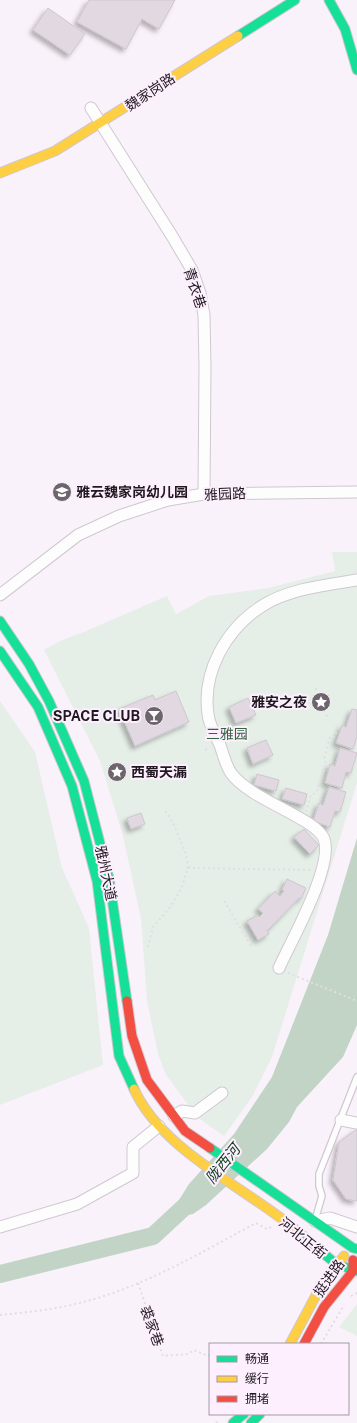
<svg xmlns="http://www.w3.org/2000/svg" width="357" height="1423" viewBox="0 0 357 1423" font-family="'Public Sans','Noto Sans SC',sans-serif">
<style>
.green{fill:#e6eee8}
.water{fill:#c1d4c6}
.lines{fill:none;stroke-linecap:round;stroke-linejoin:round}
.river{stroke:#c1d4c6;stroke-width:18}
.building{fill:#e1d8e1;stroke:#cdc7cd;filter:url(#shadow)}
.lane-casing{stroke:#cfc8cf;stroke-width:8}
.street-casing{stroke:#cfc8cf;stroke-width:13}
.fast-casing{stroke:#cfc8cf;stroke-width:11}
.slow-casing{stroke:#cfc8cf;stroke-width:11}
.jam-casing{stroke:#cfc8cf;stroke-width:11}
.path{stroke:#e1dee1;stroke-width:2;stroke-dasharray:2 3;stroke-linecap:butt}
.lane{stroke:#fefdfe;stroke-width:5.5}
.street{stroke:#fefdfe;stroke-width:11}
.fast{stroke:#16e098;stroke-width:9}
.slow{stroke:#ffcf43;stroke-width:9}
.jam{stroke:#f24e42;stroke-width:9}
.labels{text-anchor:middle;stroke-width:4;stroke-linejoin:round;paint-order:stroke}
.street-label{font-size:14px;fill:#1f191f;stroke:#fdeffd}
.poi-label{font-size:14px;font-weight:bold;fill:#1f191f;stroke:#fdeffd;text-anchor:start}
.park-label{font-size:14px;fill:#356441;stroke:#fdeffd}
.water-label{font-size:15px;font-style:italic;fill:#124222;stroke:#fdeffd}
</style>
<defs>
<filter id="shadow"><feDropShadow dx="-3.5" dy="3.5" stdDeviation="2" flood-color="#0004"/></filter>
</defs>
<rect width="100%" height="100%" fill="#faf2fa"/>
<g class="green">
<path d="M 332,552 L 357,552 L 357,783 L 272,1057 L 252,1097 L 224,1136 L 201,1120 L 190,1107 L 166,1075 L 158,1054 L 147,1001 L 141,919 L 122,832 L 100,761 L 44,650 L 62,640 L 86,631 L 167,596 L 176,614 L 209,596 L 268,588 L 335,571 Z"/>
<path d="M 0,701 L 35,752 L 62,868 L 89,928 L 103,1065 L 0,1105 Z"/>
<path d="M 357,1304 L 357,1336 L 339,1327 Z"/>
</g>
<path class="water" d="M 357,838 L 357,1025 L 343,1057 L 297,1107 L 289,1122 L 267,1149 L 206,1205 L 193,1214 L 175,1218 L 179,1200 L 189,1184 L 234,1134 L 272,1077 L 328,935 Z"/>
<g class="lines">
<path class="river" d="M 0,1274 L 153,1236 L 194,1198"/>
</g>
<g class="building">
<path d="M 89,0 L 175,0 L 159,29 L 142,19 L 126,49 L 77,22 Z"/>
<path d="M 48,8 L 85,34 L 70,55 L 33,30 Z"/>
<path d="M 176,691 L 189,722 L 135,746 L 119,709 L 153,695 L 155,700 Z"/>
<path d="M 248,698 L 256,715 L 236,723 L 229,707 Z"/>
<path d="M 352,709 L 357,710 L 357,736 L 353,749 L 336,743 L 342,725 L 346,727 Z"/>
<path d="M 266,740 L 273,755 L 253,764 L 247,748 Z"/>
<path d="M 340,748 L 357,753 L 351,773 L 346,772 L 342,788 L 325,783 L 330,764 L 335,766 Z"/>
<path d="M 257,774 L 279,780 L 276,791 L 254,785 Z"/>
<path d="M 329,787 L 346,792 L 340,812 L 335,811 L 330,827 L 313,821 L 319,803 L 323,805 Z"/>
<path d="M 286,788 L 307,794 L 304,805 L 282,799 Z"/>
<path d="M 141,813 L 145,824 L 131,829 L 127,818 Z"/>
<path d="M 304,829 L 319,845 L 310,854 L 294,837 Z"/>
<path d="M 287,879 L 306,888 L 301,899 L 299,898 L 267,931 L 269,934 L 258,940 L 247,921 L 258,915 L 259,917 L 263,913 L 258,909 L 275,891 L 280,896 L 284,891 L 282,890 Z"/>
<path d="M 357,1126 L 357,1201 L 346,1199 L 333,1180 L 339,1142 L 357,1129 Z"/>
</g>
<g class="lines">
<g class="lane-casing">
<path id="lane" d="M 315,1220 L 322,1196 L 319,1186 L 319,1174 L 357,1077"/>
</g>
<g class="street-casing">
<g id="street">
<path d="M 91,108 L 172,236 L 192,270 L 200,293 L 204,315 L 205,367 L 204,494"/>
<path d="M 0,595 L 78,535 L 119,516 L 168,500 L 204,494 L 357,492"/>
<path d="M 279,968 C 291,941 334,866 324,839 C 316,818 250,800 231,773 C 226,766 223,754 220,745 C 216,736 209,725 208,714 C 202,672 226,629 262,606 C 288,589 326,585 357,580"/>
<path d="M 174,1116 L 182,1111 L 195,1113 L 222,1093"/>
<path d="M 341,1120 L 357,1123"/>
<path d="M 315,1221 L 330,1218 L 357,1227"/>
<path d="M 0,1227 L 77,1204 L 133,1173 L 133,1147 L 159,1126"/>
</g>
</g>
<g class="fast-casing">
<g id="fast">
<path d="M 329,0 L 345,29 L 357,70"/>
<path d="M 238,36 L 295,0"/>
<path d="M 0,621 L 29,664 L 49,701 L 84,781 L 109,878 L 127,1001"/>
<path d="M 0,651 L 38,707 L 72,786 L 97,881 L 119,1056 L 134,1089"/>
<path d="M 210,1148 L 353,1248 L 357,1249"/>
<path d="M 296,1230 L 336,1264 L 357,1271"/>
<path d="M 233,1423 L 244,1414"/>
<path d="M 251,1423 L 260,1414"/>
</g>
</g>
<g class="slow-casing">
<g id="slow">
<path d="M 0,173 L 55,151 L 238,36"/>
<path d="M 134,1089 C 162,1151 245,1187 296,1230"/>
<path d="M 290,1344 L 321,1286 L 344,1256"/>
</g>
</g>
<g class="jam-casing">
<g id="jam">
<path d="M 127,1001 L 132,1036 L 147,1080 L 185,1131 L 210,1148"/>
<path d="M 304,1344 L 324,1307 L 353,1271 L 353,1260"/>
</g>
</g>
<g class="path">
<path d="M 315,689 L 317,689"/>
<path d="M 323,709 L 325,709"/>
<path d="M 326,716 L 328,715"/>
<path d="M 205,750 L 209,748"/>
<path d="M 306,812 L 311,795 L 316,793 L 326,763 L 324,759 L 330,737 L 335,737 L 338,727 L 337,724"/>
<path d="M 188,868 L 312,870"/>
<path d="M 224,901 L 251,946"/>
<path d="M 148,947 L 153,927 L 171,906 L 181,889 L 188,868 L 186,854 L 174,825 L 165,810"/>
<path d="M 288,973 L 357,1001"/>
<path d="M 138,1283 L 163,1356 L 188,1354 L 194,1350 L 208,1356 L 210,1354"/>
<path d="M 351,1296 L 357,1293"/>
<path d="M 0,1315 C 29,1312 59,1309 87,1301 C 147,1285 202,1252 256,1223 L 267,1229 L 271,1227"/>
<path d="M 321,1344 L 344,1305"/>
<path d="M 216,1423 L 220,1420"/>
</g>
<use href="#lane" class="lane"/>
<use href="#street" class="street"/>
<use href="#fast" class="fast"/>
<use href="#slow" class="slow"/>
<use href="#jam" class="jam"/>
</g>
<defs>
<g id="school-disc" transform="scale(1)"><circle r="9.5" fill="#6c656c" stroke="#fdeffd"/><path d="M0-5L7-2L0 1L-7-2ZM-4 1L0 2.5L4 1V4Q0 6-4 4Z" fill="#fff"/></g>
<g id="sight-disc" transform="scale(1)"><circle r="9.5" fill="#6c656c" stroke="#fdeffd"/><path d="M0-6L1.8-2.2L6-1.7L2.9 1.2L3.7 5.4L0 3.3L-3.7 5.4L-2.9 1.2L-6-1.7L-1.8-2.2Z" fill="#fff"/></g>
<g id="bar-disc" transform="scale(1)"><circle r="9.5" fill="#6c656c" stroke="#fdeffd"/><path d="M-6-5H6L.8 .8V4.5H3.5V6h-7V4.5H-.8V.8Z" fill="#fff"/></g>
</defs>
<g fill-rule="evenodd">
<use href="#school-disc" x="62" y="492"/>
<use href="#sight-disc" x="321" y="702"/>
<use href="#bar-disc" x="154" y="716"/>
<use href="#sight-disc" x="117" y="772"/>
</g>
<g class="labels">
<g class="street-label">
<text transform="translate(150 92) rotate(-33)" y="5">魏家岗路</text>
<text transform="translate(195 288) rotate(72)" y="5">青衣巷</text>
<text transform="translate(225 494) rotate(-3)" y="5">雅园路</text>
<text transform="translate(106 873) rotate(78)" y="5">雅州大道</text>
<text transform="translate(303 1238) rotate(39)" y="5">河北正街</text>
<text transform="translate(329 1278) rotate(-55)" y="5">挺进路</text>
<text transform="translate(152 1326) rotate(70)" y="5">裘家巷</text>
</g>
<g class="poi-label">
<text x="76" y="497">雅云魏家岗幼儿园</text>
<text x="307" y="707" text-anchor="end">雅安之夜</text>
<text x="140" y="721" text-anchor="end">SPACE CLUB</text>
<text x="131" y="777">西蜀天漏</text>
</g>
<g class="park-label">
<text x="227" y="739">三雅园</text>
</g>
<g class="water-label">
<text transform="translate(223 1164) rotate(-51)" y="5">陇西河</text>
</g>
</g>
<rect x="209" y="1343" width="140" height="72" fill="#fdeffd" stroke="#a499a4"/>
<rect x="217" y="1356" width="20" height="6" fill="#16e098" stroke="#a499a4"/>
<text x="245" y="1363" font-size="12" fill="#1f191f">畅通</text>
<rect x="217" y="1376" width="20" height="6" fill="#ffcf43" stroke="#a499a4"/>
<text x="245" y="1383" font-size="12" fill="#1f191f">缓行</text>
<rect x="217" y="1396" width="20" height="6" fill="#f24e42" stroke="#a499a4"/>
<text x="245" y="1403" font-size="12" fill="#1f191f">拥堵</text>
</svg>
